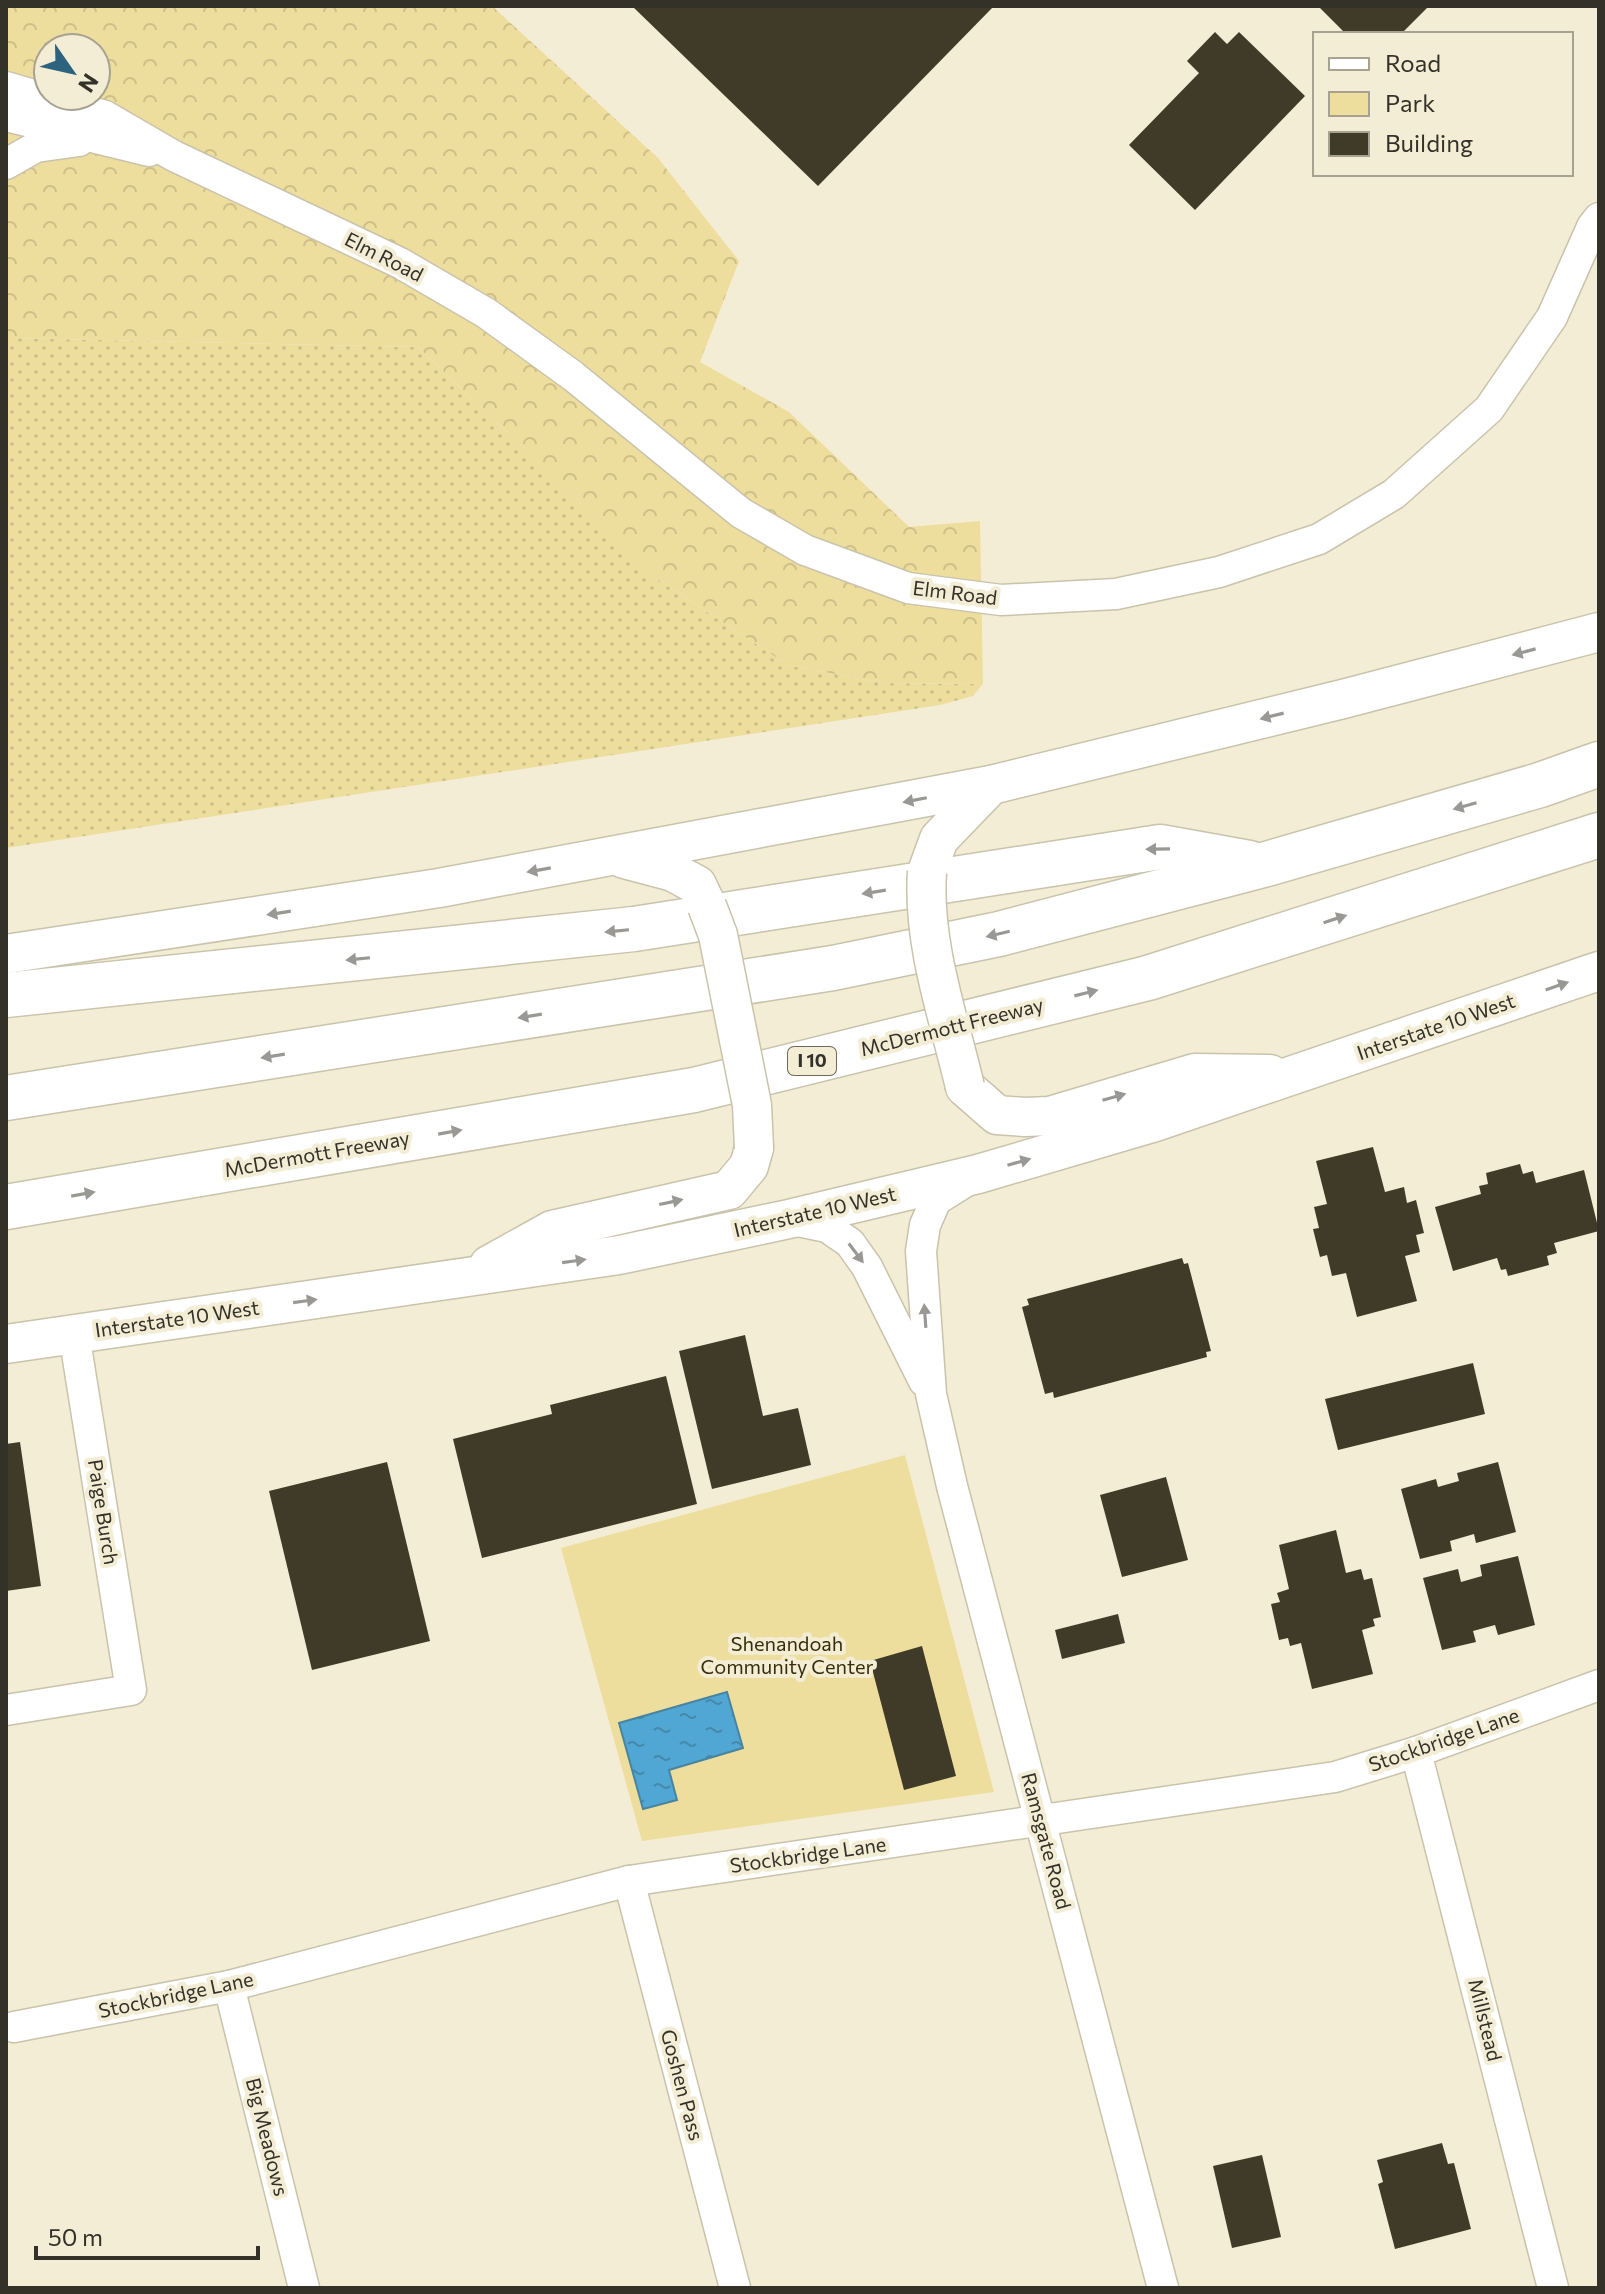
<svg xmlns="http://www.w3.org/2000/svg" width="1605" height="2294" viewBox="0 0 1605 2294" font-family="Commissioner,sans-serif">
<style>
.grass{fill:url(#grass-dots)}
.forest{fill:url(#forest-crowns);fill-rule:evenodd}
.park{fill:#eede9d}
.water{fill:url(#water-ripples);stroke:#4884a0;stroke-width:2}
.building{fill:#403b28}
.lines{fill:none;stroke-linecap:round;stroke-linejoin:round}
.minor-casing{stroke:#c9c3ac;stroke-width:33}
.major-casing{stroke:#c9c3ac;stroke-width:41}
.highway-casing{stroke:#c9c3ac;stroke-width:47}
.minor{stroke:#fff;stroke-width:30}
.major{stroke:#fff;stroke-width:38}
.highway{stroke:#fff;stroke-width:44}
.major-bridge-casing{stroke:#c9c3ac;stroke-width:41;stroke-linecap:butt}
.major-bridge{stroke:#fff;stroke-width:38}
.oneway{fill:#999894}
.labels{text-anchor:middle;stroke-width:8;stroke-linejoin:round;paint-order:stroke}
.shield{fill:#f3edd5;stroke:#6d695c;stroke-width:2}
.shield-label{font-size:18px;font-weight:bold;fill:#333128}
.street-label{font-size:20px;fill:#333128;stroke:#f3edd5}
.park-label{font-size:20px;fill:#372e09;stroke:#f3edd5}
</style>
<defs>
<pattern id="grass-dots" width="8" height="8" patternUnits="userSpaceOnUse" patternTransform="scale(2)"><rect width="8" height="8" fill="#eede9d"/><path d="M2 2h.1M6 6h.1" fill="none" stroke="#cdbf87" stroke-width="1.8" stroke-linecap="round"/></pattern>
<pattern id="forest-crowns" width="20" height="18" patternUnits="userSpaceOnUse" patternTransform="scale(2)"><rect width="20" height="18" fill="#eede9d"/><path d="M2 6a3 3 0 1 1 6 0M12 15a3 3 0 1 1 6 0" fill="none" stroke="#cdbf87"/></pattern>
<pattern id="water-ripples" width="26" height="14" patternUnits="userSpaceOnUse" patternTransform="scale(2)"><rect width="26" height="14" fill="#51a7d3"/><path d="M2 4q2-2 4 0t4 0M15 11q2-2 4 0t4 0" fill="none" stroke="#4489ab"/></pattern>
</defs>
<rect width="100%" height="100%" fill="#f3edd5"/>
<path class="grass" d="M 9,338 L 418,347 L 573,495 L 645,571 L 788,665 L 882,683 L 983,684 L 973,696 L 940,705 L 6,848 L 6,342 Z"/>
<path class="forest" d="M 6,6 L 492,6 L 658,158 L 739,261 L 700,362 L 789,412 L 909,527 L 980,521 L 983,684 L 882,683 L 788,665 L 645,571 L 573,495 L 418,347 L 9,338 L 6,342 ZM 48,48 L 96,48 L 96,96 L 48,96 Z"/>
<path class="park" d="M 905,1455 L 994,1792 L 642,1841 L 561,1548 Z"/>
<path class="water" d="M 727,1692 L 743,1748 L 669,1770 L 677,1800 L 643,1809 L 619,1723 Z"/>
<g class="building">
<path d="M 632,6 L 994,6 L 818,186 Z"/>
<path d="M 1318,6 L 1429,6 L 1401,34 L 1346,34 Z"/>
<path d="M 1215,32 L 1227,44 L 1239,32 L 1305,96 L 1195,210 L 1129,145 L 1199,73 L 1187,61 Z"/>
<path d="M 1373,1147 L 1385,1192 L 1404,1187 L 1407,1203 L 1416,1200 L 1424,1233 L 1416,1235 L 1420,1252 L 1405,1256 L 1417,1301 L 1357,1317 L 1346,1273 L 1332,1276 L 1327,1255 L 1320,1257 L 1313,1229 L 1319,1228 L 1314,1207 L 1327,1204 L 1316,1161 Z"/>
<path d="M 1520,1164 L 1523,1174 L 1533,1171 L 1536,1183 L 1584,1170 L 1599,1231 L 1554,1243 L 1557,1253 L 1547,1256 L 1549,1265 L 1508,1276 L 1506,1269 L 1501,1270 L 1497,1258 L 1453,1271 L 1435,1207 L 1481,1194 L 1479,1186 L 1488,1184 L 1486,1173 Z"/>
<path d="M 1182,1258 L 1184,1264 L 1188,1263 L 1211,1351 L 1206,1352 L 1207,1357 L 1054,1398 L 1053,1392 L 1045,1394 L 1022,1307 L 1029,1305 L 1027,1299 Z"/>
<path d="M 745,1335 L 763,1416 L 798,1408 L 811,1465 L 712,1489 L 679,1351 Z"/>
<path d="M 1473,1363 L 1485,1414 L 1338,1450 L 1325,1399 Z"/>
<path d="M 666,1376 L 697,1504 L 482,1558 L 453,1439 L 552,1414 L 550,1405 Z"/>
<path d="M 20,1442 L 41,1586 L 6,1591 L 6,1444 Z"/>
<path d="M 387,1462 L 430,1641 L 312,1670 L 269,1491 Z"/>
<path d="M 1498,1462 L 1516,1532 L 1476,1543 L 1474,1534 L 1450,1541 L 1452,1551 L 1420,1559 L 1401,1489 L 1436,1479 L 1438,1487 L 1459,1481 L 1457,1473 Z"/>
<path d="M 1166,1477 L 1188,1560 L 1122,1577 L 1100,1495 Z"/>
<path d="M 1336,1530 L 1346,1573 L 1361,1569 L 1364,1580 L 1372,1578 L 1381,1617 L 1373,1619 L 1375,1626 L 1362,1630 L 1373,1674 L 1312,1689 L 1301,1643 L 1290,1646 L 1288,1638 L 1279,1640 L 1271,1604 L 1280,1602 L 1277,1593 L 1289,1589 L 1279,1545 Z"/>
<path d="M 1518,1556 L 1535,1625 L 1498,1635 L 1495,1625 L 1473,1631 L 1476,1642 L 1442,1650 L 1423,1578 L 1458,1569 L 1461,1582 L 1482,1576 L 1480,1565 Z"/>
<path d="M 1118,1614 L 1125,1643 L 1062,1659 L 1055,1630 Z"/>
<path d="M 922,1646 L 956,1776 L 904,1790 L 870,1661 Z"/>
<path d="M 1442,2143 L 1448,2164 L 1454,2163 L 1471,2229 L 1395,2249 L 1378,2184 L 1383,2182 L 1377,2160 Z"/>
<path d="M 1262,2155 L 1281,2237 L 1232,2248 L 1213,2166 Z"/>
</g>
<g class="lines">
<g class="minor-casing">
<g id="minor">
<path d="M 6,87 L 105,116 L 174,156 L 400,263 L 486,313 L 573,376 L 741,513 L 805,550 L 908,588 L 1001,600 L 1116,594 L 1219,572 L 1319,539 L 1394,494 L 1489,409 L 1552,317 L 1592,227 L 1599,218"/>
<path d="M 6,116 L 149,151"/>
<path d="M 6,164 L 36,147 L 79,141"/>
<path d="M 968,1180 L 936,1200 L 925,1225 L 921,1251 L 931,1394 L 952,1486 L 1163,2288"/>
<path d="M 793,1220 L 827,1227 L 850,1243 L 867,1267 L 924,1381"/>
<path d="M 6,1710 L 131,1690 L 74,1334"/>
<path d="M 1416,1752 L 1553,2288"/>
<path d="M 629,1881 L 735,2288"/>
<path d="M 229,1986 L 304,2288"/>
<path d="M 14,2027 L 229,1986 L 629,1881 L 1335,1777 L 1416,1752 L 1599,1685"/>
</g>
</g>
<g class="major-casing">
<g id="major">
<path d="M 624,859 L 673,872 L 697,885 L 707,906"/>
<path d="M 927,872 L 939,839 L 991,785"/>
<path d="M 6,954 L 439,888 L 991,785 L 1343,699 L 1599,632"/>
<path d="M 965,1087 L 997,1115 L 1025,1117 L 1050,1116 L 1195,1073 L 1270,1074"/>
<path d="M 489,1265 L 552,1230 L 729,1190 L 749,1166 L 754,1148"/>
<path d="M 6,1344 L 619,1255 L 789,1219 L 978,1174 L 1155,1122 L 1599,971"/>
</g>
</g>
<g class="highway-casing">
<g id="highway">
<path d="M 6,995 L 634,929 L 1160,847 L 1249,863"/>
<path d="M 6,1098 L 833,968 L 999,934 L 1263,865 L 1540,785 L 1599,764"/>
<path d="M 6,1207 L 694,1090 L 1148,978 L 1599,835"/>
</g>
</g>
<use href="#minor" class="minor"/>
<use href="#major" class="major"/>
<use href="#highway" class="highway"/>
<g class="major-bridge-casing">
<g id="major-bridge">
<path d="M 927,872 C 922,944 949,1018 965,1087"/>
<path d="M 707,906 L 718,935 L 752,1105 L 754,1148"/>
</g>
</g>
<use href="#major-bridge" class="major-bridge"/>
</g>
<defs><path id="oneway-solid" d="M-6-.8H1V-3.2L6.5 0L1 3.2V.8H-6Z" transform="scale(2)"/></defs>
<g class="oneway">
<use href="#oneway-solid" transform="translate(1524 652) rotate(165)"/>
<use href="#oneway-solid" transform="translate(1272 716) rotate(166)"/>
<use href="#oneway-solid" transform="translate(915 800) rotate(169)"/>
<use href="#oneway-solid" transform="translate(1465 806) rotate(164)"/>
<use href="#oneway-solid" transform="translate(1158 849) rotate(179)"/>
<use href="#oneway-solid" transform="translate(539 870) rotate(170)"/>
<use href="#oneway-solid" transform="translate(874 892) rotate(171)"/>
<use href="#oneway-solid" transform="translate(279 913) rotate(171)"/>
<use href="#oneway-solid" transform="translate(1335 919) rotate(-18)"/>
<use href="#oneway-solid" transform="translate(617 931) rotate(174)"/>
<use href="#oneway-solid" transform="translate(998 934) rotate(167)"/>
<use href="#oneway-solid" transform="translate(358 959) rotate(174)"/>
<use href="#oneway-solid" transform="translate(1557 986) rotate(-19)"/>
<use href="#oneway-solid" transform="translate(1086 993) rotate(-14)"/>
<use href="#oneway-solid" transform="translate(530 1016) rotate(171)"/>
<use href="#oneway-solid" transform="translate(273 1056) rotate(171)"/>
<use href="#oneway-solid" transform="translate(1114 1097) rotate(-16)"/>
<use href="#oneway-solid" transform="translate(450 1132) rotate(-10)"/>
<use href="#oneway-solid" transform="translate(1019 1162) rotate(-16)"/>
<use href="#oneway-solid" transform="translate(83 1194) rotate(-10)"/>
<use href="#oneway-solid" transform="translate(671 1202) rotate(-12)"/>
<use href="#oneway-solid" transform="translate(856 1253) rotate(53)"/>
<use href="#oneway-solid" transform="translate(574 1261) rotate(-8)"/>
<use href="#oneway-solid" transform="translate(305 1301) rotate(-8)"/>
<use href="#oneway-solid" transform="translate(925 1316) rotate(-94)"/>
</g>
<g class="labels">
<rect class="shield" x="788" y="1047" width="48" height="28" rx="6"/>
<g class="shield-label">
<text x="812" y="1067">I 10</text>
</g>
<g class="street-label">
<text transform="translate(384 257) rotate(27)" y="7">Elm Road</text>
<text transform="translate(955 593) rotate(7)" y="7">Elm Road</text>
<text transform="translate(952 1027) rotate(-14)" y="7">McDermott Freeway</text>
<text transform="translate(1436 1027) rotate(-19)" y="7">Interstate 10 West</text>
<text transform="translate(317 1154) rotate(-10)" y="7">McDermott Freeway</text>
<text transform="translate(815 1212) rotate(-13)" y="7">Interstate 10 West</text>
<text transform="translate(177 1319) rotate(-8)" y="7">Interstate 10 West</text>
<text transform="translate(103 1512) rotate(81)" y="7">Paige Burch</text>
<text transform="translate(1444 1740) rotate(-19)" y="7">Stockbridge Lane</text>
<text transform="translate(1046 1841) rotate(75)" y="7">Ramsgate Road</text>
<text transform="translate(808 1855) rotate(-8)" y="7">Stockbridge Lane</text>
<text transform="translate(176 1995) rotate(-12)" y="7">Stockbridge Lane</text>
<text transform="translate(1485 2020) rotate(76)" y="7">Millstead</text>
<text transform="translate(682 2085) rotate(75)" y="7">Goshen Pass</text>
<text transform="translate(267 2137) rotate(76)" y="7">Big Meadows</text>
</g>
<g class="park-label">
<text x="787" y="1651">Shenandoah<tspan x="787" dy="23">Community Center</tspan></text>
</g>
</g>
<rect width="1605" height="2294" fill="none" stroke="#333128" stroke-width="16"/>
<rect x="1313" y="32" width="260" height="144" fill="#f3edd5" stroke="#a6a290" stroke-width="2"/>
<rect x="1329" y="58" width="40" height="12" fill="#ffffff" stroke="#a6a290" stroke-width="2"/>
<text x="1385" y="72" font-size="24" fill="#333128">Road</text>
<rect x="1329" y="92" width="40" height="24" fill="#eede9d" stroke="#a6a290" stroke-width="2"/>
<text x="1385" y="112" font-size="24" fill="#333128">Park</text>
<rect x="1329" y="132" width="40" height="24" fill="#403b28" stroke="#a6a290" stroke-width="2"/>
<text x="1385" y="152" font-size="24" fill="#333128">Building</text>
<g transform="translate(72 72) rotate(124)"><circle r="38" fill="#f3edd5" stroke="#a6a290" stroke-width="2"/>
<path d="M0-6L14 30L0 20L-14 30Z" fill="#2e637f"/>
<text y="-12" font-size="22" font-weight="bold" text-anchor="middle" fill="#333128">N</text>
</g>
<path d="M36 2246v12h222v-12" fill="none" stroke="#333128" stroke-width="4"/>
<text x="48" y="2246" font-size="24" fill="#333128" stroke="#f3edd5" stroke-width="6" paint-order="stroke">50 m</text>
</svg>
